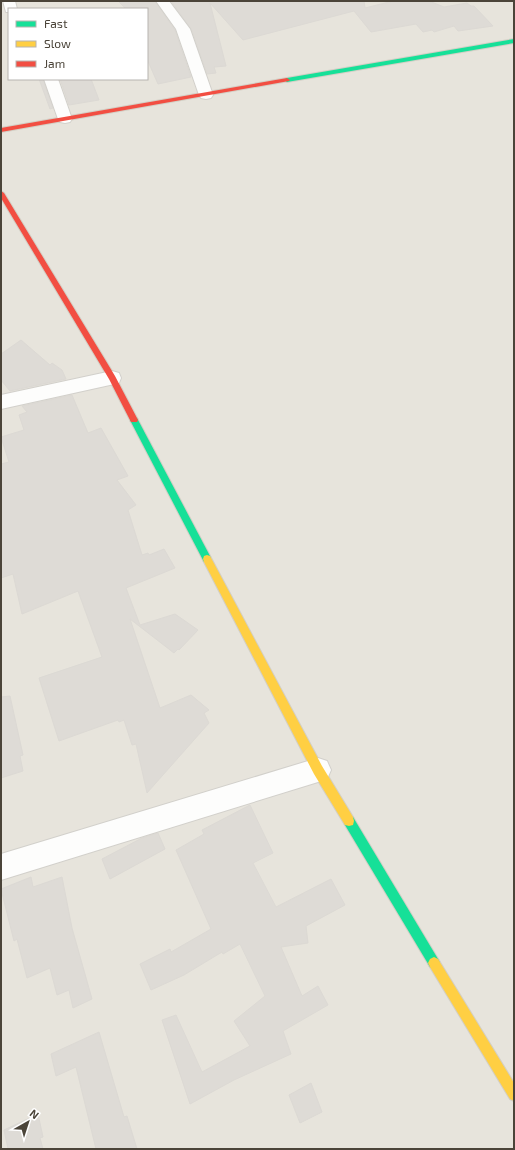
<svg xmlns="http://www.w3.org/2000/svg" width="515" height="1150" viewBox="0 0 515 1150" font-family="'Exo 2',sans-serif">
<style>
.residential{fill:#e7e4dc;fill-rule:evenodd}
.building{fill:#dedbd6;stroke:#dcd9d4}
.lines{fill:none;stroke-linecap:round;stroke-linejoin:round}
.street-casing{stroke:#d2d0cb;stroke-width:2}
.fast-casing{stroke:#d3cfc5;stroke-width:2}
.slow-casing{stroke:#d3cfc5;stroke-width:2}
.jam-casing{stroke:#d3cfc5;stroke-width:2}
.street{fill:#fdfdfc;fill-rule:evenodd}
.fast{fill:#16e098;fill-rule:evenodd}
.slow{fill:#ffcf43;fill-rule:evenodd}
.jam{fill:#f24e42;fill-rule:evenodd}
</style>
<rect width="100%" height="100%" fill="#f4f2ee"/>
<path class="residential" d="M 1,1 L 514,1 L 514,1149 L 1,1149 ZM 9,9 L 147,9 L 147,79 L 9,79 Z"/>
<g class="building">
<path d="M 118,1 L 155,1 L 175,30 L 191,77 L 158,84 L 147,59 L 147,9 L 126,9 Z"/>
<path d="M 171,1 L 364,1 L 365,8 L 393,1 L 429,1 L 444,7 L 467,3 L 471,6 L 474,6 L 493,26 L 458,31 L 454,26 L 434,32 L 432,30 L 423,32 L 416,24 L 371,32 L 354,11 L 243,40 L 210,3 L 226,66 L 214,67 L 216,73 L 207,74 L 191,29 Z"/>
<path d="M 39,79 L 43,79 L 53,108 L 50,109 Z"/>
<path d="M 60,79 L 91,79 L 99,100 L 69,105 Z"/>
<path d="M 21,340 L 50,365 L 52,363 L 62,370 L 66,379 L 10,391 L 1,380 L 1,354 Z"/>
<path d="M 72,395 L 88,433 L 101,428 L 128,476 L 117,480 L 136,505 L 128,510 L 142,555 L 148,553 L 149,555 L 164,549 L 175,568 L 126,588 L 140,625 L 175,614 L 198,630 L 179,650 L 178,649 L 174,653 L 130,619 L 160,708 L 191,695 L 209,710 L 204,713 L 209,723 L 147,793 L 136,744 L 132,745 L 124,720 L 119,722 L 118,720 L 59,741 L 39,678 L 102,657 L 78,591 L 22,614 L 13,574 L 1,578 L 1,464 L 9,462 L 1,437 L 24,430 L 19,415 L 27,412 L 22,406 Z"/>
<path d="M 10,696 L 23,755 L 20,756 L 23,771 L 1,778 L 1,697 Z"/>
<path d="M 250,805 L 273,853 L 253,863 L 276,907 L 331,879 L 345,905 L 306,926 L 308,943 L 281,947 L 302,996 L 318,986 L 328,1005 L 283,1031 L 291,1054 L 234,1080 L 190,1104 L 162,1020 L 176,1015 L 202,1072 L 250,1046 L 234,1021 L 265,996 L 240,944 L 223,954 L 222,952 L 184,975 L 151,990 L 140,964 L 170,949 L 171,952 L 211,929 L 176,850 L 204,834 L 202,830 Z"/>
<path d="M 158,833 L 165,849 L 110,879 L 102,859 L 142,838 Z"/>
<path d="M 31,877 L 33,887 L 62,877 L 72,928 L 92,999 L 73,1008 L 69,990 L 57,995 L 50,968 L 27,978 L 17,939 L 14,941 L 1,889 Z"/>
<path d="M 99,1032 L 124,1117 L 127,1116 L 137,1149 L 96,1149 L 76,1067 L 56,1076 L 51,1054 Z"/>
<path d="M 311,1083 L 322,1112 L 300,1123 L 289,1095 Z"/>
<path d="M 38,1114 L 43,1137 L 40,1138 L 43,1149 L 8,1149 L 4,1130 Z"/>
</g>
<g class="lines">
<g class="street-casing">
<g id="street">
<path d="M 3,1 L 15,1 L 17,9 L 9,9 L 9,12 L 6,12 Z"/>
<path d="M 156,1 L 169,1 L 190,29 L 213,95 L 211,98 L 206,99 L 201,98 L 199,95 L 176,29 Z"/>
<path d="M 44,79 L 58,79 L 72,119 L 70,122 L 65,123 L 60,122 L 58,119 Z"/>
<path d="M 112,371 L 119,373 L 121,378 L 119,383 L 1,409 L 1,395 Z"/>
<path d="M 318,758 L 327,761 L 331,770 L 327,779 L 318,782 L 1,880 L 1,854 Z"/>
</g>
</g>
<g class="fast-casing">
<g id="fast">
<path d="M 514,39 L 514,43 L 287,82 L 284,80 L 287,78 Z"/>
<path d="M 134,417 L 137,418 L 210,556 L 211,559 L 210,562 L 204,562 L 130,420 Z"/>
<path d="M 349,816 L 353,817 L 438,959 L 440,963 L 438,967 L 434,969 L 430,967 L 345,825 L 344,821 L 345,817 Z"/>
</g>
</g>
<g class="slow-casing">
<g id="slow">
<path d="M 207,555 L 210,556 L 322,766 L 353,817 L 354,821 L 353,825 L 349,826 L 345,825 L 314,774 L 204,562 L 203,559 L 204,556 Z"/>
<path d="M 434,957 L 438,959 L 514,1083 L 514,1101 L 510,1099 L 430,967 L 428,963 L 430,959 Z"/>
</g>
</g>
<g class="jam-casing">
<g id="jam">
<path d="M 287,78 L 290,80 L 289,81 L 1,132 L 1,128 Z"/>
<path d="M 1,191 L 4,193 L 115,376 L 138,420 L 137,422 L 131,422 L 109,379 L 1,198 Z"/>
</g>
</g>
<use href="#street" class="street"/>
<use href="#fast" class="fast"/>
<use href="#slow" class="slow"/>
<use href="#jam" class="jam"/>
</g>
<rect width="515" height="1150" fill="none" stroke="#4b4439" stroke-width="4"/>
<rect x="8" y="8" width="140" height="72" fill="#ffffff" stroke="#b7b4b0"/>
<rect x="16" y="21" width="20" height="6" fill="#16e098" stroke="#b7b4b0"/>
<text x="44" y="28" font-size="12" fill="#4b4439">Fast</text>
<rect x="16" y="41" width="20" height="6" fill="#ffcf43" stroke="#b7b4b0"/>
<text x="44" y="48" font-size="12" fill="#4b4439">Slow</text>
<rect x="16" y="61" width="20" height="6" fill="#f24e42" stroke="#b7b4b0"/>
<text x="44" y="68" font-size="12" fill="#4b4439">Jam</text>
<g transform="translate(28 1122) rotate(39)" stroke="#ffffff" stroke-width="3" paint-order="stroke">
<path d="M0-3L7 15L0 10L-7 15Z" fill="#4b4439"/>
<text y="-6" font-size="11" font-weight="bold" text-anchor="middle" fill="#4b4439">N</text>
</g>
</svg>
